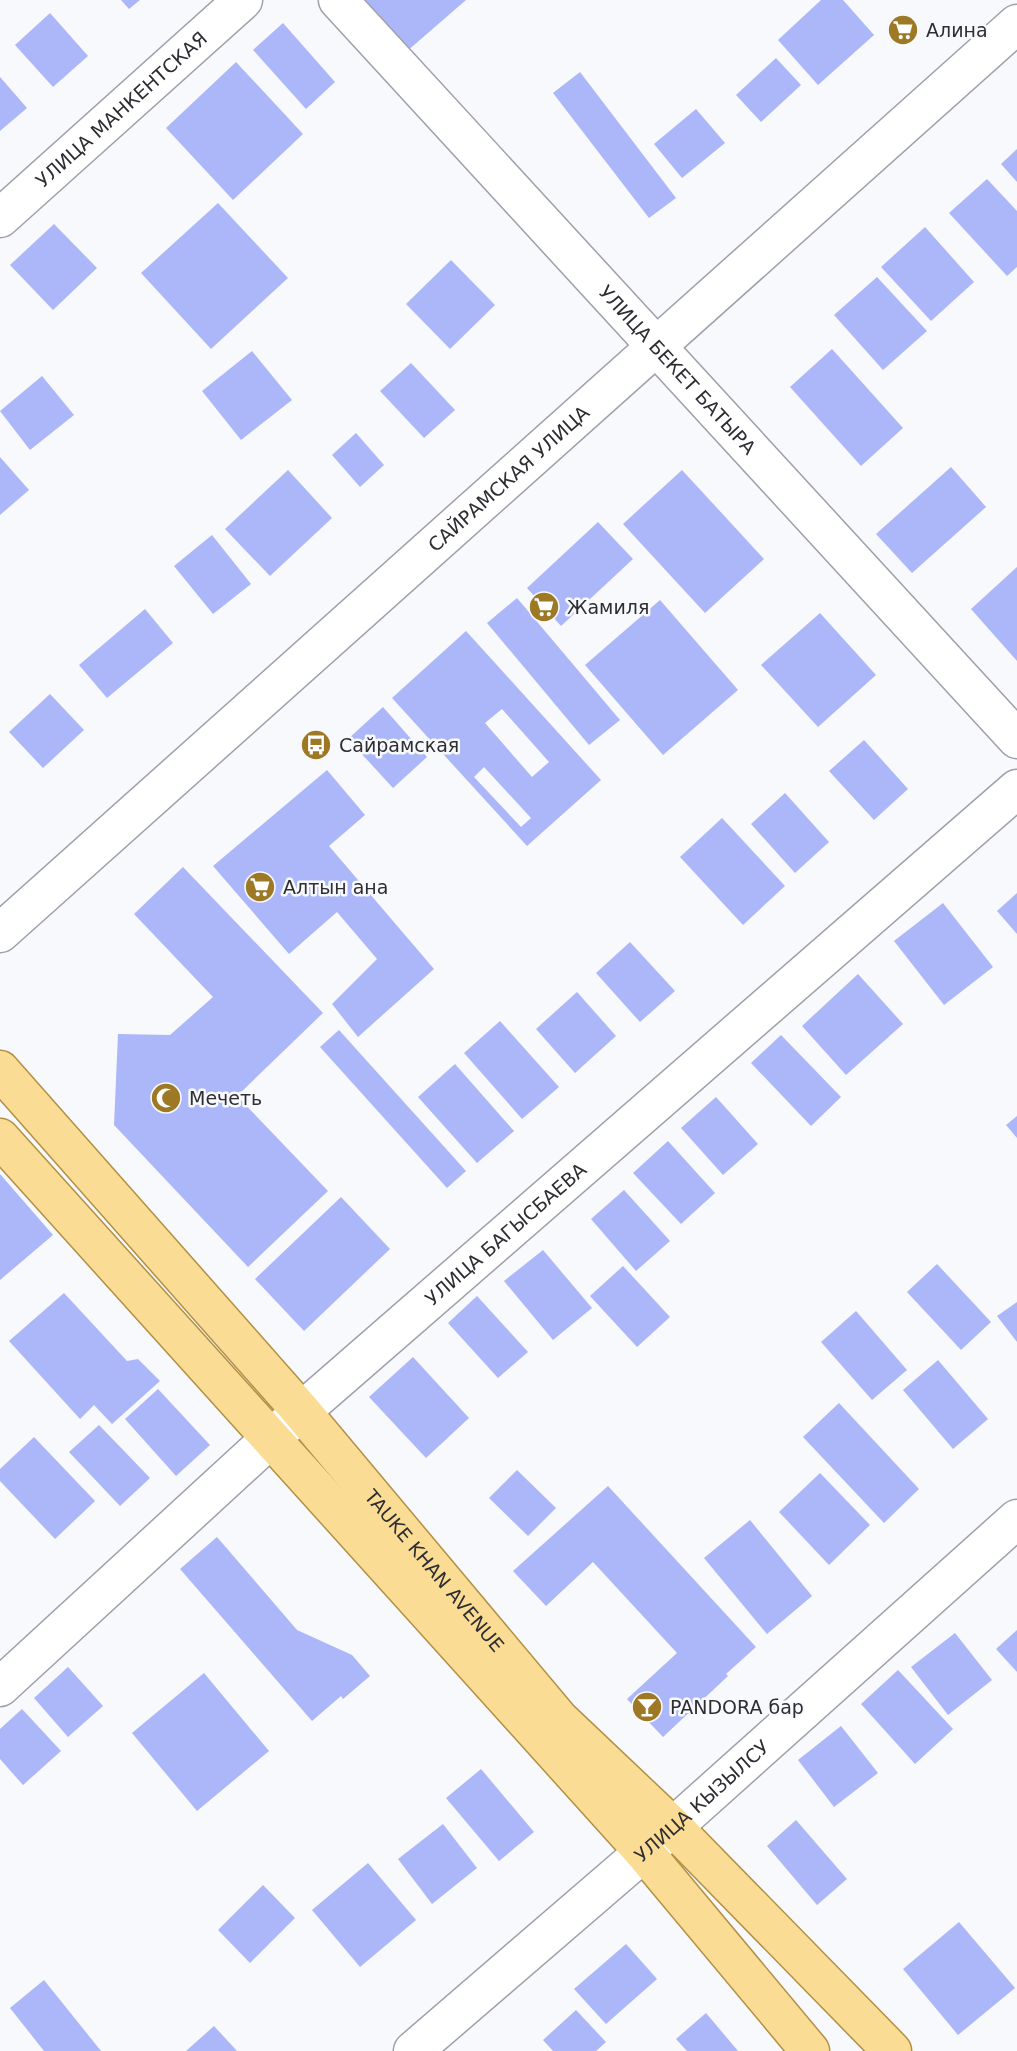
<svg xmlns="http://www.w3.org/2000/svg" width="1017" height="2051" viewBox="0 0 1017 2051" font-family="'DejaVu Sans',sans-serif">
<style>
.building{fill:#abb7f9;fill-rule:evenodd}
.lines{fill:none;stroke-linecap:round;stroke-linejoin:round}
.street-casing{stroke:#9ea0aa;stroke-width:41}
.secondary-casing{stroke:#9ea0aa;stroke-width:41}
.primary-casing{stroke:#b29044;stroke-width:41}
.street{stroke:#fff;stroke-width:38}
.secondary{stroke:#fff;stroke-width:38}
.primary{stroke:#fbdc95;stroke-width:38}
.labels{text-anchor:middle;stroke-width:5;stroke-linejoin:round;paint-order:stroke}
.poi-label{font-size:19px;fill:#2d2e32;stroke:#f8f9fd;text-anchor:start}
.street-label{font-size:19px;fill:#2d2e32;stroke:#f8f9fd}
</style>
<rect width="100%" height="100%" fill="#f8f9fd"/>
<g class="building">
<path d="M 121,0 L 140,0 L 129,9 Z"/>
<path d="M 361,0 L 466,0 L 406,52 Z"/>
<path d="M 821,0 L 843,0 L 874,35 L 818,85 L 778,40 Z"/>
<path d="M 50,13 L 88,56 L 53,87 L 15,45 Z"/>
<path d="M 283,23 L 335,82 L 306,109 L 253,50 Z"/>
<path d="M 776,58 L 801,85 L 761,122 L 736,95 Z"/>
<path d="M 236,62 L 303,134 L 233,200 L 166,128 Z"/>
<path d="M 580,72 L 676,198 L 649,218 L 553,93 Z"/>
<path d="M 0,77 L 27,108 L 0,131 Z"/>
<path d="M 696,109 L 725,143 L 682,178 L 654,144 Z"/>
<path d="M 1017,149 L 1017,182 L 1001,164 Z"/>
<path d="M 987,179 L 1017,211 L 1017,267 L 1007,276 L 949,213 Z"/>
<path d="M 218,203 L 288,278 L 211,349 L 141,273 Z"/>
<path d="M 54,224 L 97,268 L 53,310 L 10,265 Z"/>
<path d="M 925,227 L 974,282 L 931,321 L 881,267 Z"/>
<path d="M 451,260 L 495,305 L 450,349 L 406,304 Z"/>
<path d="M 877,277 L 927,331 L 883,370 L 834,315 Z"/>
<path d="M 832,349 L 903,428 L 861,466 L 790,387 Z"/>
<path d="M 252,351 L 292,400 L 241,440 L 202,391 Z"/>
<path d="M 411,363 L 455,410 L 424,438 L 380,391 Z"/>
<path d="M 42,376 L 74,415 L 30,450 L 0,411 Z"/>
<path d="M 356,433 L 384,465 L 360,487 L 332,455 Z"/>
<path d="M 0,457 L 29,490 L 0,515 Z"/>
<path d="M 951,467 L 986,507 L 912,573 L 876,534 Z"/>
<path d="M 288,470 L 332,518 L 270,576 L 225,529 Z"/>
<path d="M 682,470 L 764,559 L 705,613 L 623,524 Z"/>
<path d="M 598,522 L 633,559 L 561,626 L 527,588 Z"/>
<path d="M 212,535 L 251,584 L 213,614 L 174,566 Z"/>
<path d="M 1017,567 L 1017,661 L 971,609 Z"/>
<path d="M 517,598 L 620,720 L 589,745 L 487,623 Z"/>
<path d="M 660,600 L 738,690 L 663,755 L 585,665 Z"/>
<path d="M 145,609 L 173,643 L 107,698 L 79,665 Z"/>
<path d="M 820,613 L 876,675 L 818,727 L 761,665 Z"/>
<path d="M 466,631 L 601,780 L 527,846 L 392,698 ZM 502,709 L 549,762 L 532,777 L 485,723 ZM 484,767 L 531,818 L 521,827 L 474,777 Z"/>
<path d="M 50,694 L 84,730 L 43,768 L 9,732 Z"/>
<path d="M 383,707 L 427,757 L 393,788 L 348,739 Z"/>
<path d="M 864,740 L 908,789 L 874,820 L 829,771 Z"/>
<path d="M 327,770 L 365,815 L 329,846 L 434,969 L 358,1037 L 332,1004 L 377,959 L 337,912 L 289,954 L 213,866 Z"/>
<path d="M 785,793 L 829,842 L 795,873 L 751,824 Z"/>
<path d="M 722,818 L 785,886 L 743,925 L 680,857 Z"/>
<path d="M 183,867 L 323,1013 L 237,1096 L 328,1191 L 248,1267 L 114,1125 L 118,1034 L 170,1035 L 213,997 L 134,914 Z"/>
<path d="M 1017,893 L 1017,934 L 997,911 Z"/>
<path d="M 943,903 L 993,967 L 944,1005 L 894,941 Z"/>
<path d="M 630,942 L 675,991 L 640,1022 L 596,973 Z"/>
<path d="M 858,974 L 903,1024 L 846,1075 L 802,1026 Z"/>
<path d="M 577,992 L 616,1036 L 575,1073 L 536,1029 Z"/>
<path d="M 500,1021 L 559,1087 L 522,1119 L 464,1053 Z"/>
<path d="M 339,1030 L 466,1171 L 447,1188 L 320,1047 Z"/>
<path d="M 781,1035 L 841,1097 L 811,1126 L 751,1063 Z"/>
<path d="M 455,1064 L 514,1131 L 477,1163 L 418,1097 Z"/>
<path d="M 716,1097 L 758,1144 L 723,1175 L 681,1128 Z"/>
<path d="M 1017,1116 L 1017,1138 L 1006,1125 Z"/>
<path d="M 668,1141 L 715,1193 L 681,1224 L 633,1173 Z"/>
<path d="M 0,1174 L 53,1235 L 0,1280 Z"/>
<path d="M 624,1190 L 670,1241 L 636,1271 L 591,1219 Z"/>
<path d="M 341,1197 L 390,1249 L 304,1331 L 255,1279 Z"/>
<path d="M 543,1250 L 592,1308 L 553,1340 L 504,1281 Z"/>
<path d="M 937,1264 L 991,1322 L 961,1350 L 907,1292 Z"/>
<path d="M 623,1266 L 670,1317 L 637,1347 L 590,1296 Z"/>
<path d="M 64,1293 L 127,1361 L 138,1359 L 160,1381 L 112,1424 L 94,1405 L 80,1419 L 9,1341 Z"/>
<path d="M 477,1296 L 528,1352 L 498,1378 L 448,1323 Z"/>
<path d="M 1017,1302 L 1017,1342 L 997,1316 Z"/>
<path d="M 856,1311 L 907,1370 L 872,1400 L 821,1342 Z"/>
<path d="M 413,1357 L 469,1418 L 426,1458 L 369,1397 Z"/>
<path d="M 938,1360 L 988,1419 L 953,1449 L 903,1390 Z"/>
<path d="M 158,1389 L 210,1445 L 176,1476 L 125,1419 Z"/>
<path d="M 839,1403 L 919,1489 L 884,1523 L 803,1437 Z"/>
<path d="M 99,1425 L 150,1478 L 120,1506 L 69,1452 Z"/>
<path d="M 34,1437 L 95,1501 L 55,1539 L 0,1481 L 0,1469 Z"/>
<path d="M 517,1470 L 556,1508 L 528,1536 L 489,1498 Z"/>
<path d="M 820,1473 L 870,1525 L 829,1565 L 779,1512 Z"/>
<path d="M 608,1486 L 756,1647 L 726,1674 L 728,1676 L 663,1737 L 627,1699 L 677,1653 L 593,1562 L 546,1606 L 513,1571 Z"/>
<path d="M 750,1520 L 812,1596 L 767,1634 L 704,1558 Z"/>
<path d="M 217,1537 L 297,1630 L 352,1655 L 370,1676 L 343,1699 L 341,1696 L 312,1721 L 180,1569 Z"/>
<path d="M 1017,1630 L 1017,1672 L 996,1649 Z"/>
<path d="M 955,1633 L 992,1680 L 948,1715 L 911,1667 Z"/>
<path d="M 68,1667 L 103,1706 L 68,1737 L 34,1698 Z"/>
<path d="M 898,1670 L 953,1729 L 915,1764 L 861,1704 Z"/>
<path d="M 204,1673 L 269,1751 L 197,1811 L 132,1733 Z"/>
<path d="M 22,1709 L 61,1751 L 23,1785 L 0,1759 L 0,1729 Z"/>
<path d="M 841,1726 L 878,1773 L 834,1807 L 798,1760 Z"/>
<path d="M 481,1769 L 534,1832 L 499,1861 L 446,1798 Z"/>
<path d="M 796,1820 L 847,1879 L 817,1905 L 767,1846 Z"/>
<path d="M 443,1824 L 477,1868 L 432,1904 L 398,1859 Z"/>
<path d="M 368,1863 L 416,1920 L 360,1967 L 312,1910 Z"/>
<path d="M 263,1885 L 295,1918 L 250,1963 L 218,1930 Z"/>
<path d="M 959,1922 L 1015,1988 L 958,2035 L 903,1969 Z"/>
<path d="M 626,1944 L 657,1979 L 606,2024 L 574,1989 Z"/>
<path d="M 44,1980 L 101,2051 L 44,2051 L 10,2008 Z"/>
<path d="M 576,2010 L 606,2042 L 596,2051 L 553,2051 L 543,2040 Z"/>
<path d="M 706,2013 L 738,2051 L 687,2051 L 676,2039 Z"/>
<path d="M 214,2026 L 237,2051 L 186,2051 Z"/>
</g>
<g class="lines">
<g class="street-casing">
<g id="street">
<path id="s1" d="M 338,0 L 1017,739"/>
<path id="s2" d="M 0,218 L 243,0"/>
<path id="s3" d="M 0,1687 L 271,1438 L 1017,789"/>
<path id="s4" d="M 413,2051 L 673,1827 L 1017,1519"/>
</g>
</g>
<g class="secondary-casing">
<g id="secondary">
<path id="s5" d="M 0,933 L 1017,24"/>
</g>
</g>
<g class="primary-casing">
<g id="primary">
<path id="s6" d="M 0,1070 L 301,1411 L 559,1719 L 673,1827 L 892,2051"/>
<path d="M 0,1138 L 644,1852 L 810,2051"/>
</g>
</g>
<use href="#street" class="street"/>
<use href="#secondary" class="secondary"/>
<use href="#primary" class="primary"/>
</g>
<defs>
<g id="supermarket-disc" transform="scale(1.575)"><circle r="9.5" fill="#9d7925" stroke="#f8f9fd"/><path d="M-6-5.5h2.5l.6 2H6L4.5 2H-2.5L-4.4-4H-6ZM-1.5 3.2a1.3 1.3 0 1 0 .1 0ZM3 3.2a1.3 1.3 0 1 0 .1 0Z" fill="#fff"/></g>
<g id="bus-disc" transform="scale(1.575)"><circle r="9.5" fill="#9d7925" stroke="#f8f9fd"/><path d="M-5-6H5V4H4V6H2V4H-2V6H-4V4H-5ZM-3.5-4V0h7V-4ZM-3.5 1.2v1.5H-2V1.2ZM2 1.2v1.5H3.5V1.2Z" fill="#fff"/></g>
<g id="mosque-disc" transform="scale(1.575)"><circle r="9.5" fill="#9d7925" stroke="#f8f9fd"/><path d="M3.5-4.9A6 6 0 1 0 3.5 4.9A5 5 0 1 1 3.5-4.9Z" fill="#fff"/></g>
<g id="bar-disc" transform="scale(1.575)"><circle r="9.5" fill="#9d7925" stroke="#f8f9fd"/><path d="M-6-5H6L.8 .8V4.5H3.5V6h-7V4.5H-.8V.8Z" fill="#fff"/></g>
</defs>
<g fill-rule="evenodd">
<use href="#supermarket-disc" x="903" y="30"/>
<use href="#supermarket-disc" x="544" y="607"/>
<use href="#bus-disc" x="316" y="745"/>
<use href="#supermarket-disc" x="260" y="887"/>
<use href="#mosque-disc" x="166" y="1098"/>
<use href="#bar-disc" x="647" y="1707"/>
</g>
<g class="labels">
<g class="poi-label">
<text x="926" y="37">Алина</text>
<text x="567" y="614">Жамиля</text>
<text x="339" y="752">Сайрамская</text>
<text x="283" y="894">Алтын ана</text>
<text x="189" y="1105">Мечеть</text>
<text x="670" y="1714">PANDORA бар</text>
</g>
<g class="street-label">
<text dy="7" stroke="none"><textPath href="#s2" startOffset="163">УЛИЦА МАНКЕНТСКАЯ</textPath></text>
<text dy="7" stroke="none"><textPath href="#s1" startOffset="502">УЛИЦА БЕКЕТ БАТЫРА</textPath></text>
<text dy="7" stroke="none"><textPath href="#s5" startOffset="682">САЙРАМСКАЯ УЛИЦА</textPath></text>
<text dy="7" stroke="none"><textPath href="#s3" startOffset="679">УЛИЦА БАГЫСБАЕВА</textPath></text>
<text dy="7" stroke="none"><textPath href="#s6" startOffset="663">TAUKE KHAN AVENUE</textPath></text>
<text dy="7" stroke="none"><textPath href="#s4" startOffset="382">УЛИЦА КЫЗЫЛСУ</textPath></text>
</g>
</g>
</svg>
